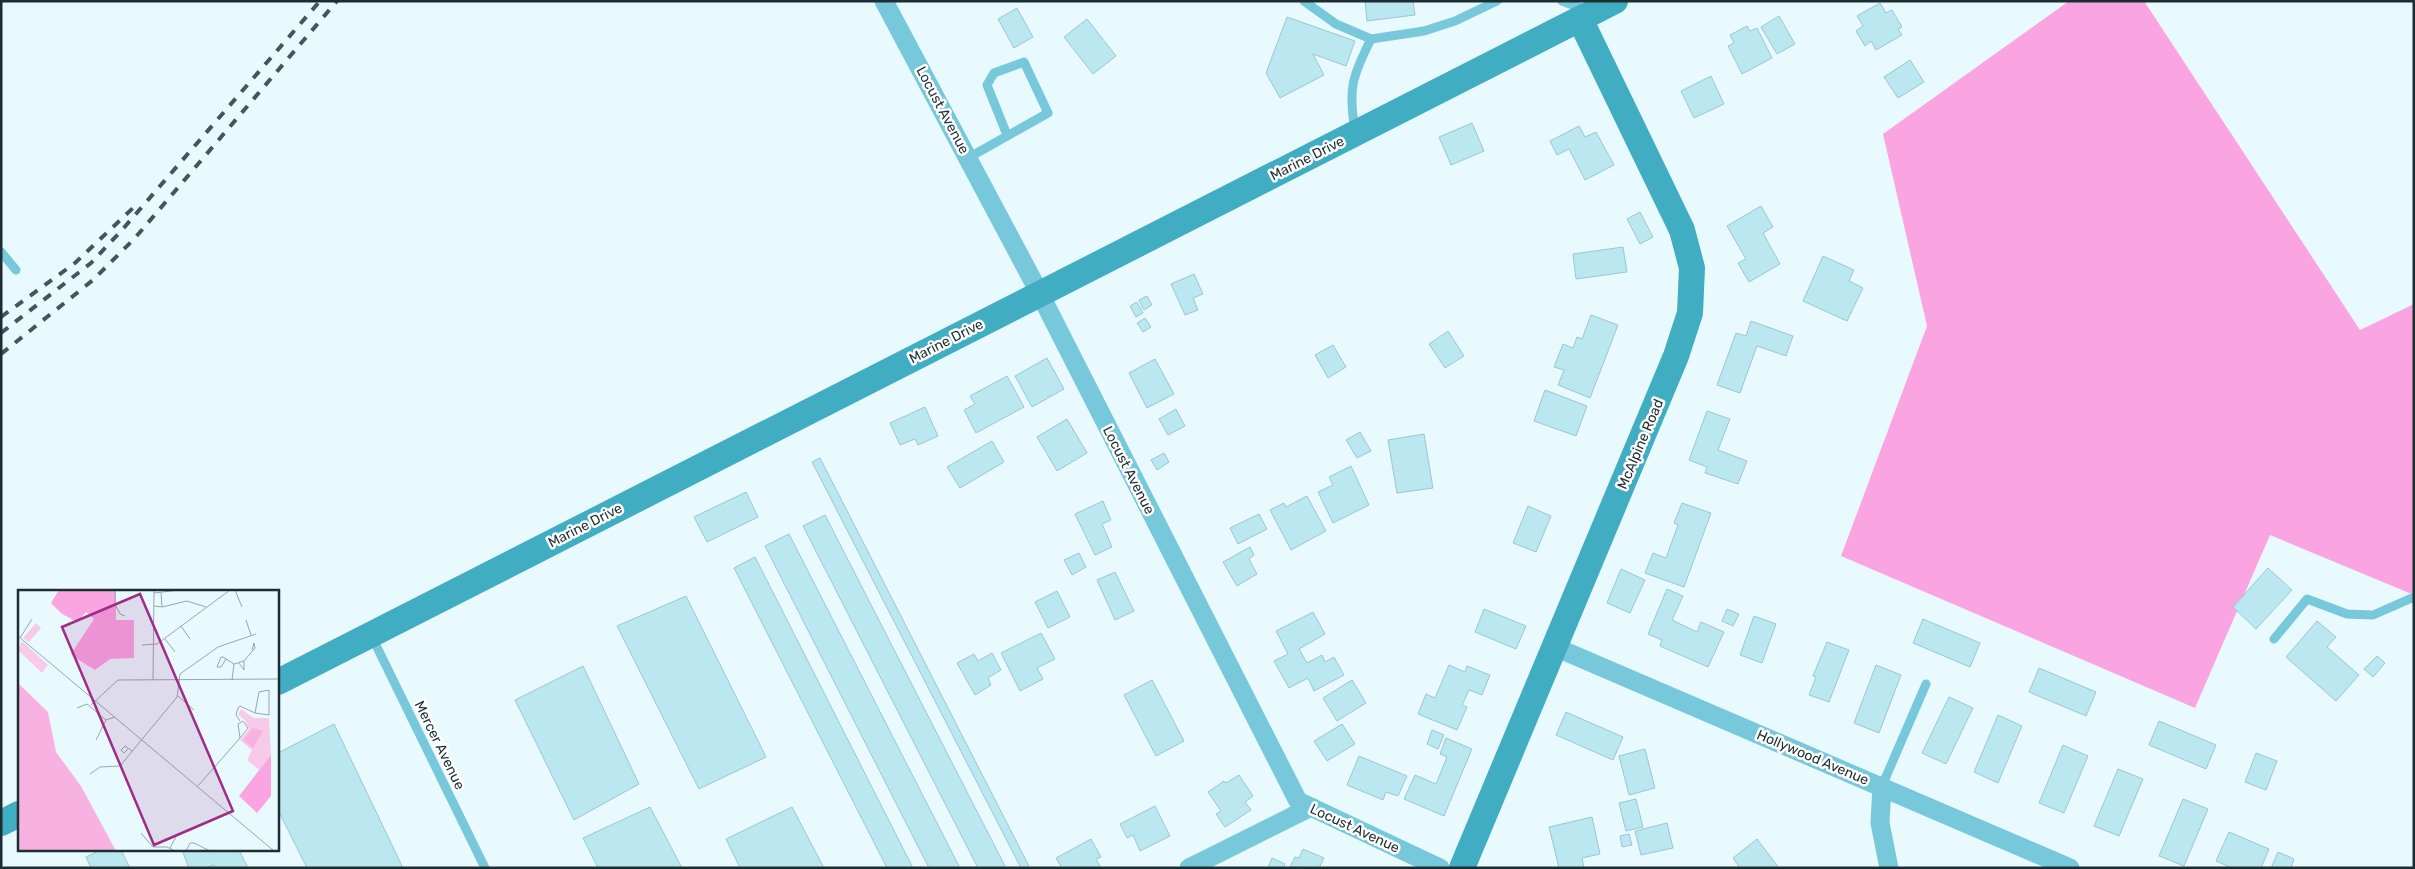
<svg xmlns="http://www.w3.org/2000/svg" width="2415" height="869" viewBox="0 0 2415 869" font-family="Rubik,sans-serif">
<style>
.forest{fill:#faa5e1}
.building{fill:#bbe7f1;stroke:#9bc6d1}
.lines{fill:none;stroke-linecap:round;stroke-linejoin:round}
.lane{stroke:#77c8db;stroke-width:9}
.street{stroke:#77c8db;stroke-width:19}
.secondary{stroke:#41adc3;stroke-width:26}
.rail{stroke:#44565a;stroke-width:4;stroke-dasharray:9 9;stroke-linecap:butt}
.labels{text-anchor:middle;stroke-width:5;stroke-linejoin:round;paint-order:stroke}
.street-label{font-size:14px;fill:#1d2e32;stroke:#fff}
.inset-road{fill:none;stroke:#97a8ac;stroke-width:1}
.view{fill:#a02c87;fill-opacity:0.15;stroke:#a02c87;stroke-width:2.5}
.inset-edge{fill:none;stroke:#1d2e32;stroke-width:2.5}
</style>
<rect width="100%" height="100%" fill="#e8fafe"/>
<path class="forest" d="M 2069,1 L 2144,1 L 2360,330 L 2414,304 L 2414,595 L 2270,535 L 2195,708 L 1841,556 L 1927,326 L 1883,134 Z"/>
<g class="building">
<path d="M 1365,1 L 1413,1 L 1415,15 L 1367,21 Z"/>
<path d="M 1880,3 L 1886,13 L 1892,10 L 1902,27 L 1898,29 L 1902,35 L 1876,50 L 1871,41 L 1865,46 L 1856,31 L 1863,26 L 1857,16 Z"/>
<path d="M 1017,8 L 1033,37 L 1014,48 L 998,19 Z"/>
<path d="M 1779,16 L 1795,44 L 1777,54 L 1761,27 Z"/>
<path d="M 1287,17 L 1355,41 L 1346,66 L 1313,54 L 1324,75 L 1280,98 L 1266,73 Z"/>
<path d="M 1087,19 L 1116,56 L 1093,74 L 1064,37 Z"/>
<path d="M 1747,26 L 1750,31 L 1757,28 L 1772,58 L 1742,74 L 1728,46 L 1734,43 L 1730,35 Z"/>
<path d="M 1910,60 L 1924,82 L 1898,98 L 1884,77 Z"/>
<path d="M 1711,76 L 1724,104 L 1694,118 L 1681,91 Z"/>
<path d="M 1472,123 L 1484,151 L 1451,165 L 1439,137 Z"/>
<path d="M 1579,126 L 1585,137 L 1596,132 L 1614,165 L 1585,180 L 1569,149 L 1557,155 L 1550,141 Z"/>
<path d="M 1761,206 L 1773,227 L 1763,233 L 1780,264 L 1749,282 L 1738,263 L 1746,259 L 1727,226 Z"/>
<path d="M 1640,212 L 1653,237 L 1640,244 L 1627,219 Z"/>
<path d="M 1623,247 L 1627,272 L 1576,279 L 1573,254 Z"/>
<path d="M 1823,256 L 1854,270 L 1849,281 L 1863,288 L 1847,321 L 1803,301 Z"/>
<path d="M 1194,274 L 1203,294 L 1193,298 L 1198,310 L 1185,315 L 1171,284 Z"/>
<path d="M 1147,296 L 1152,305 L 1144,310 L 1139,300 Z"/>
<path d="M 1137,302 L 1143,313 L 1136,317 L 1130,306 Z"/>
<path d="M 1591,315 L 1618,325 L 1590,398 L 1558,385 L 1564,370 L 1554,367 L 1563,344 L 1573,348 L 1577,337 L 1582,339 Z"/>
<path d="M 1145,318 L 1151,327 L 1143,332 L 1137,323 Z"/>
<path d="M 1751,321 L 1793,336 L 1786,356 L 1757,346 L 1740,393 L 1717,385 L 1736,333 L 1746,336 Z"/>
<path d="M 1448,331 L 1464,356 L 1445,368 L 1429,344 Z"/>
<path d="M 1333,345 L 1346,367 L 1328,378 L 1315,355 Z"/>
<path d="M 1047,358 L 1064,389 L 1032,407 L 1015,376 Z"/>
<path d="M 1155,359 L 1174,394 L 1147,408 L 1129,373 Z"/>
<path d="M 1007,376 L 1024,407 L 976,433 L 964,410 L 975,404 L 970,396 Z"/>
<path d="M 1545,390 L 1587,406 L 1576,436 L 1534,421 Z"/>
<path d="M 925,407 L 938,436 L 918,445 L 915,439 L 900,445 L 890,423 Z"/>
<path d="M 1176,409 L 1185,426 L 1168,435 L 1159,419 Z"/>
<path d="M 1707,411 L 1730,419 L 1718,450 L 1747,461 L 1738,484 L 1705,473 L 1707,467 L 1689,460 Z"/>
<path d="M 1067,419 L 1087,453 L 1057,471 L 1037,437 Z"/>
<path d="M 1360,432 L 1371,451 L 1357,458 L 1346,440 Z"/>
<path d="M 1424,434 L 1433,488 L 1397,493 L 1388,440 Z"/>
<path d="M 992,441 L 1004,462 L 960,488 L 947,467 Z"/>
<path d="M 1164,453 L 1169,462 L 1157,470 L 1151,460 Z"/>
<path d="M 820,458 L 1030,868 L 1021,868 L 812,462 Z"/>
<path d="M 1351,466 L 1369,505 L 1333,523 L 1318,492 L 1333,485 L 1329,477 Z"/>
<path d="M 746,492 L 758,517 L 707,542 L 694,517 Z"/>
<path d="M 1307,496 L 1326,531 L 1291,550 L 1270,510 L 1284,503 L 1286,507 Z"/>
<path d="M 1103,501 L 1111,520 L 1102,524 L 1112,547 L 1095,555 L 1075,514 Z"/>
<path d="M 1682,503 L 1711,513 L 1684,587 L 1645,573 L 1653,553 L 1666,558 L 1678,525 L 1674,523 Z"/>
<path d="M 1528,506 L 1551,516 L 1536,552 L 1513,543 Z"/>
<path d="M 1259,514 L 1267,529 L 1238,544 L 1230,528 Z"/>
<path d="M 825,515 L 1006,868 L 978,868 L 803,526 Z"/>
<path d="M 789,534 L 960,868 L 929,868 L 765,546 Z"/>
<path d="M 1250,547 L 1254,555 L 1249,559 L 1257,574 L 1237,586 L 1223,562 Z"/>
<path d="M 1079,553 L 1086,567 L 1072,575 L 1064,560 Z"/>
<path d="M 755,557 L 913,868 L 887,868 L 734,568 Z"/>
<path d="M 2268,568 L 2292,590 L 2256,629 L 2233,607 Z"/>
<path d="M 1621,569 L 1645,580 L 1630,613 L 1607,603 Z"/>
<path d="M 1115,572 L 1134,611 L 1115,620 L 1097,580 Z"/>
<path d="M 1667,589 L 1683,596 L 1672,620 L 1697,632 L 1701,622 L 1724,632 L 1708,667 L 1660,646 L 1662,640 L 1648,634 Z"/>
<path d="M 1057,591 L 1070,617 L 1048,628 L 1035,602 Z"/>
<path d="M 686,596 L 766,757 L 699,789 L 617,626 Z"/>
<path d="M 1484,609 L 1526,626 L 1516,649 L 1475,632 Z"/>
<path d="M 1727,609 L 1739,614 L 1733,626 L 1722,621 Z"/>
<path d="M 1313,612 L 1325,634 L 1299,649 L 1307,663 L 1322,655 L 1325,662 L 1334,657 L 1344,675 L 1314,691 L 1308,678 L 1289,688 L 1274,661 L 1288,654 L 1276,631 Z"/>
<path d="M 1754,616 L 1776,624 L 1762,663 L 1740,655 Z"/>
<path d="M 1923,619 L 1980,643 L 1970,667 L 1913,643 Z"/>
<path d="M 2317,621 L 2336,637 L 2327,647 L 2359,675 L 2336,701 L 2286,657 Z"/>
<path d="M 1041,633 L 1055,659 L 1037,668 L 1043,679 L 1020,691 L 1001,653 Z"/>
<path d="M 1827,642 L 1849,650 L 1829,702 L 1809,695 L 1816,677 L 1813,676 Z"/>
<path d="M 992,653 L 1001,670 L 988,678 L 991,685 L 975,695 L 957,663 L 974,654 L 978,661 Z"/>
<path d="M 2377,656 L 2385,663 L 2373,677 L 2364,669 Z"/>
<path d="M 1449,665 L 1465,672 L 1467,666 L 1490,675 L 1482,695 L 1469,690 L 1462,705 L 1467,707 L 1457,730 L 1418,714 L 1426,694 L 1435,698 Z"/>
<path d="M 1876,665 L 1901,675 L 1879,733 L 1854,723 Z"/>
<path d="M 583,666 L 639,784 L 574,820 L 515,700 Z"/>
<path d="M 2039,668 L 2096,692 L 2086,716 L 2029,692 Z"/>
<path d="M 1152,680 L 1184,741 L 1156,756 L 1124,695 Z"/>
<path d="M 1352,680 L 1366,703 L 1337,721 L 1323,698 Z"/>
<path d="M 1949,697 L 1973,708 L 1946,764 L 1922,753 Z"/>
<path d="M 1566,712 L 1623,737 L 1613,760 L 1556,735 Z"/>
<path d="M 1998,715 L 2022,726 L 1998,783 L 1974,772 Z"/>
<path d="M 2159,721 L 2216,745 L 2206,769 L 2149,745 Z"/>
<path d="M 334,724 L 403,868 L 307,868 L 278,810 L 278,753 Z"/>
<path d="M 1342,724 L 1355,744 L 1327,761 L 1314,741 Z"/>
<path d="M 1432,730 L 1444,735 L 1438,749 L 1427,744 Z"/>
<path d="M 1446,738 L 1472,749 L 1444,816 L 1404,799 L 1415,775 L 1436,784 L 1447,757 L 1440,754 Z"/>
<path d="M 2063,745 L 2088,756 L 2064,813 L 2039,803 Z"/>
<path d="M 1645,749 L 1655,788 L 1629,795 L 1619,756 Z"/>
<path d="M 2256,753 L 2277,761 L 2266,790 L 2245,782 Z"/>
<path d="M 1359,756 L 1407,776 L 1398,796 L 1386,792 L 1383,800 L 1347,785 Z"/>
<path d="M 2118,769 L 2143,779 L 2119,836 L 2094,826 Z"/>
<path d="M 1239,775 L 1253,796 L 1245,802 L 1251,810 L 1225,827 L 1216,814 L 1221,811 L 1208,792 L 1224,781 L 1226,783 Z"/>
<path d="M 1636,799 L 1643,827 L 1626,831 L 1619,803 Z"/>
<path d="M 2183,799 L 2208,809 L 2184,866 L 2159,856 Z"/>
<path d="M 1155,806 L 1170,836 L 1140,851 L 1133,835 L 1127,838 L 1120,824 Z"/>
<path d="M 650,807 L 682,868 L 598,868 L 583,838 Z"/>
<path d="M 792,807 L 824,868 L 740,868 L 726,839 Z"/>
<path d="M 1592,817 L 1600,854 L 1582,858 L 1584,868 L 1559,868 L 1549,827 Z"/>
<path d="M 1667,823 L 1673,848 L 1641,855 L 1635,831 Z"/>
<path d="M 2229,832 L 2269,849 L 2261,868 L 2232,868 L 2216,861 Z"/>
<path d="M 1629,834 L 1632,845 L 1622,847 L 1620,836 Z"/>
<path d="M 1091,839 L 1101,857 L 1096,859 L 1101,868 L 1062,868 L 1056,858 Z"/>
<path d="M 1757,839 L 1779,868 L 1740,868 L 1733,858 Z"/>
<path d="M 1303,849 L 1324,858 L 1319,868 L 1290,867 L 1295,857 L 1299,858 Z"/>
<path d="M 101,850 L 121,850 L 130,868 L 91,868 L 86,857 Z"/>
<path d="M 182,850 L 239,850 L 248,868 L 215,868 L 214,865 L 206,868 L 189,868 Z"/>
<path d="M 2278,852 L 2294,859 L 2291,868 L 2271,868 Z"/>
<path d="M 1272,858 L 1285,864 L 1283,868 L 1268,868 Z"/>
</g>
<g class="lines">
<g class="lane">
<path d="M 1304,1 L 1336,24 L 1371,39"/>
<path d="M 1562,1 L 1575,6"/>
<path d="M 1577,1 L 1575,6 L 1579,17"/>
<path d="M 1355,130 C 1348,89 1352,77 1371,39 L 1424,31 L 1455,21 L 1497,1"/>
<path d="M 968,158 L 1048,113 L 1024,62 L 994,73 L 987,85 L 1007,135"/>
<path d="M 1,252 L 16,270"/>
<path d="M 372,637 L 485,868"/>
<path d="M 2274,639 L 2307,599 L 2347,614 L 2373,615 L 2414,597"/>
<path d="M 1882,786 L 1926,684"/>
</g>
<g class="street">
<path d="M 884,1 L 1040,294 L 1298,801 L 1440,868"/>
<path d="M 1555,647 L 2070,868"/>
<path d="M 1882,786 L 1880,823 L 1889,868"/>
<path d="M 1189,868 L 1311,807"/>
</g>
<g class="secondary">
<path d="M 278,682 L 1615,1"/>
<path d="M 1,823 L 19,814"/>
<path d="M 1462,868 L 1676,356 L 1690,313 L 1692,268 L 1682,230 L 1580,19"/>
</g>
<g class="rail">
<path d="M 1,317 L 75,263 L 134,207"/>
<path d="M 1,333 L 91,263 L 122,230 L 320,1"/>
<path d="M 1,354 L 93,280 L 135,238 L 337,1"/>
</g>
</g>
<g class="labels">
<g class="street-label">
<text transform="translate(943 110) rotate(62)" y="5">Locust Avenue</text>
<text transform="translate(1307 158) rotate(-27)" y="5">Marine Drive</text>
<text transform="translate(946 341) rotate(-27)" y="5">Marine Drive</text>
<text transform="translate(1640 444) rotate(-67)" y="5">McAlpine Road</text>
<text transform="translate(1129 470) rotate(63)" y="5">Locust Avenue</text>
<text transform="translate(585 525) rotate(-27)" y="5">Marine Drive</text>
<text transform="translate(440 745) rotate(64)" y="5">Mercer Avenue</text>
<text transform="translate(1813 757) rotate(23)" y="5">Hollywood Avenue</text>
<text transform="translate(1355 828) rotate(25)" y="5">Locust Avenue</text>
</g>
</g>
<g transform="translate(18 590)">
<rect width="261" height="261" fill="#e8fafe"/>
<path d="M 18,33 L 23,38 L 11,52 L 5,48 ZM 4,51 L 30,75 L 24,83 L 0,60 ZM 223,119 L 236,128 L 251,128 L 253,165 L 241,180 L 229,170 L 234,160 L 222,150 L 219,154 L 231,139 L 227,130 L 220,125 Z" fill="#f7cae9"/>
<path d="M 41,0 L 98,0 L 98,30 L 116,30 L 116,68 L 92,69 L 77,80 L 56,67 L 53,64 L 76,29 L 68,22 L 59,32 L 44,24 L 33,13 ZM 253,165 L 253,206 L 239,223 L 221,206 Z" fill="#faa5e1"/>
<path d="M 0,93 L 30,122 L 38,162 L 63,196 L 98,261 L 0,261 ZM 235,138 L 245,141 L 235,158 L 225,150 Z" fill="#f7b2e2"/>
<path class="inset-road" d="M 97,0 L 97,14 L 102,24 L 107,26M 217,0 L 224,17M 136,3 L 161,0M 136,16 L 144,17 L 143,3M 144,17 L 169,11 L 188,17M 228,30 L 233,45M 163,36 L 172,49M 0,46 L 256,261M 2,48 L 14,29M 147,49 L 157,62M 124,55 L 139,54 L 212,0M 208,69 L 203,77 L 199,77 L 203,67 L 205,67 L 216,74M 221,73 L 226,80 L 226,71M 135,90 L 136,0M 214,90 L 216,74 L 226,71 L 237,58 L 236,53 L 234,60M 160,106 L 176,120M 73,115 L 100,90 L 262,89M 59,118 L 69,114 L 88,130 L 97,127M 222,131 L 218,125 L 220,118 L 222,116 L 237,123 L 241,102 L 251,100 L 251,125 L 237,123M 78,150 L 88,130M 110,159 L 106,163 L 103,160 L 107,156 L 114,161M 72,184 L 82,177 L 102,176 L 159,107 L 162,84 L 200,57 L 238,44M 179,197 L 222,148 L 230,138 L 225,131 L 220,134 L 222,148M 123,243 L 135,257 L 149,257 L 157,261M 152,258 L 160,243M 168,261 L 172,253 L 176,253 L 192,261"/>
<path class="view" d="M 122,4 L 215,221 L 136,255 L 44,37 Z"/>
<rect width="261" height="261" class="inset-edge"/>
</g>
<rect width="2415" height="869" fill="none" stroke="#1d2e32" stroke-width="5"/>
</svg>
